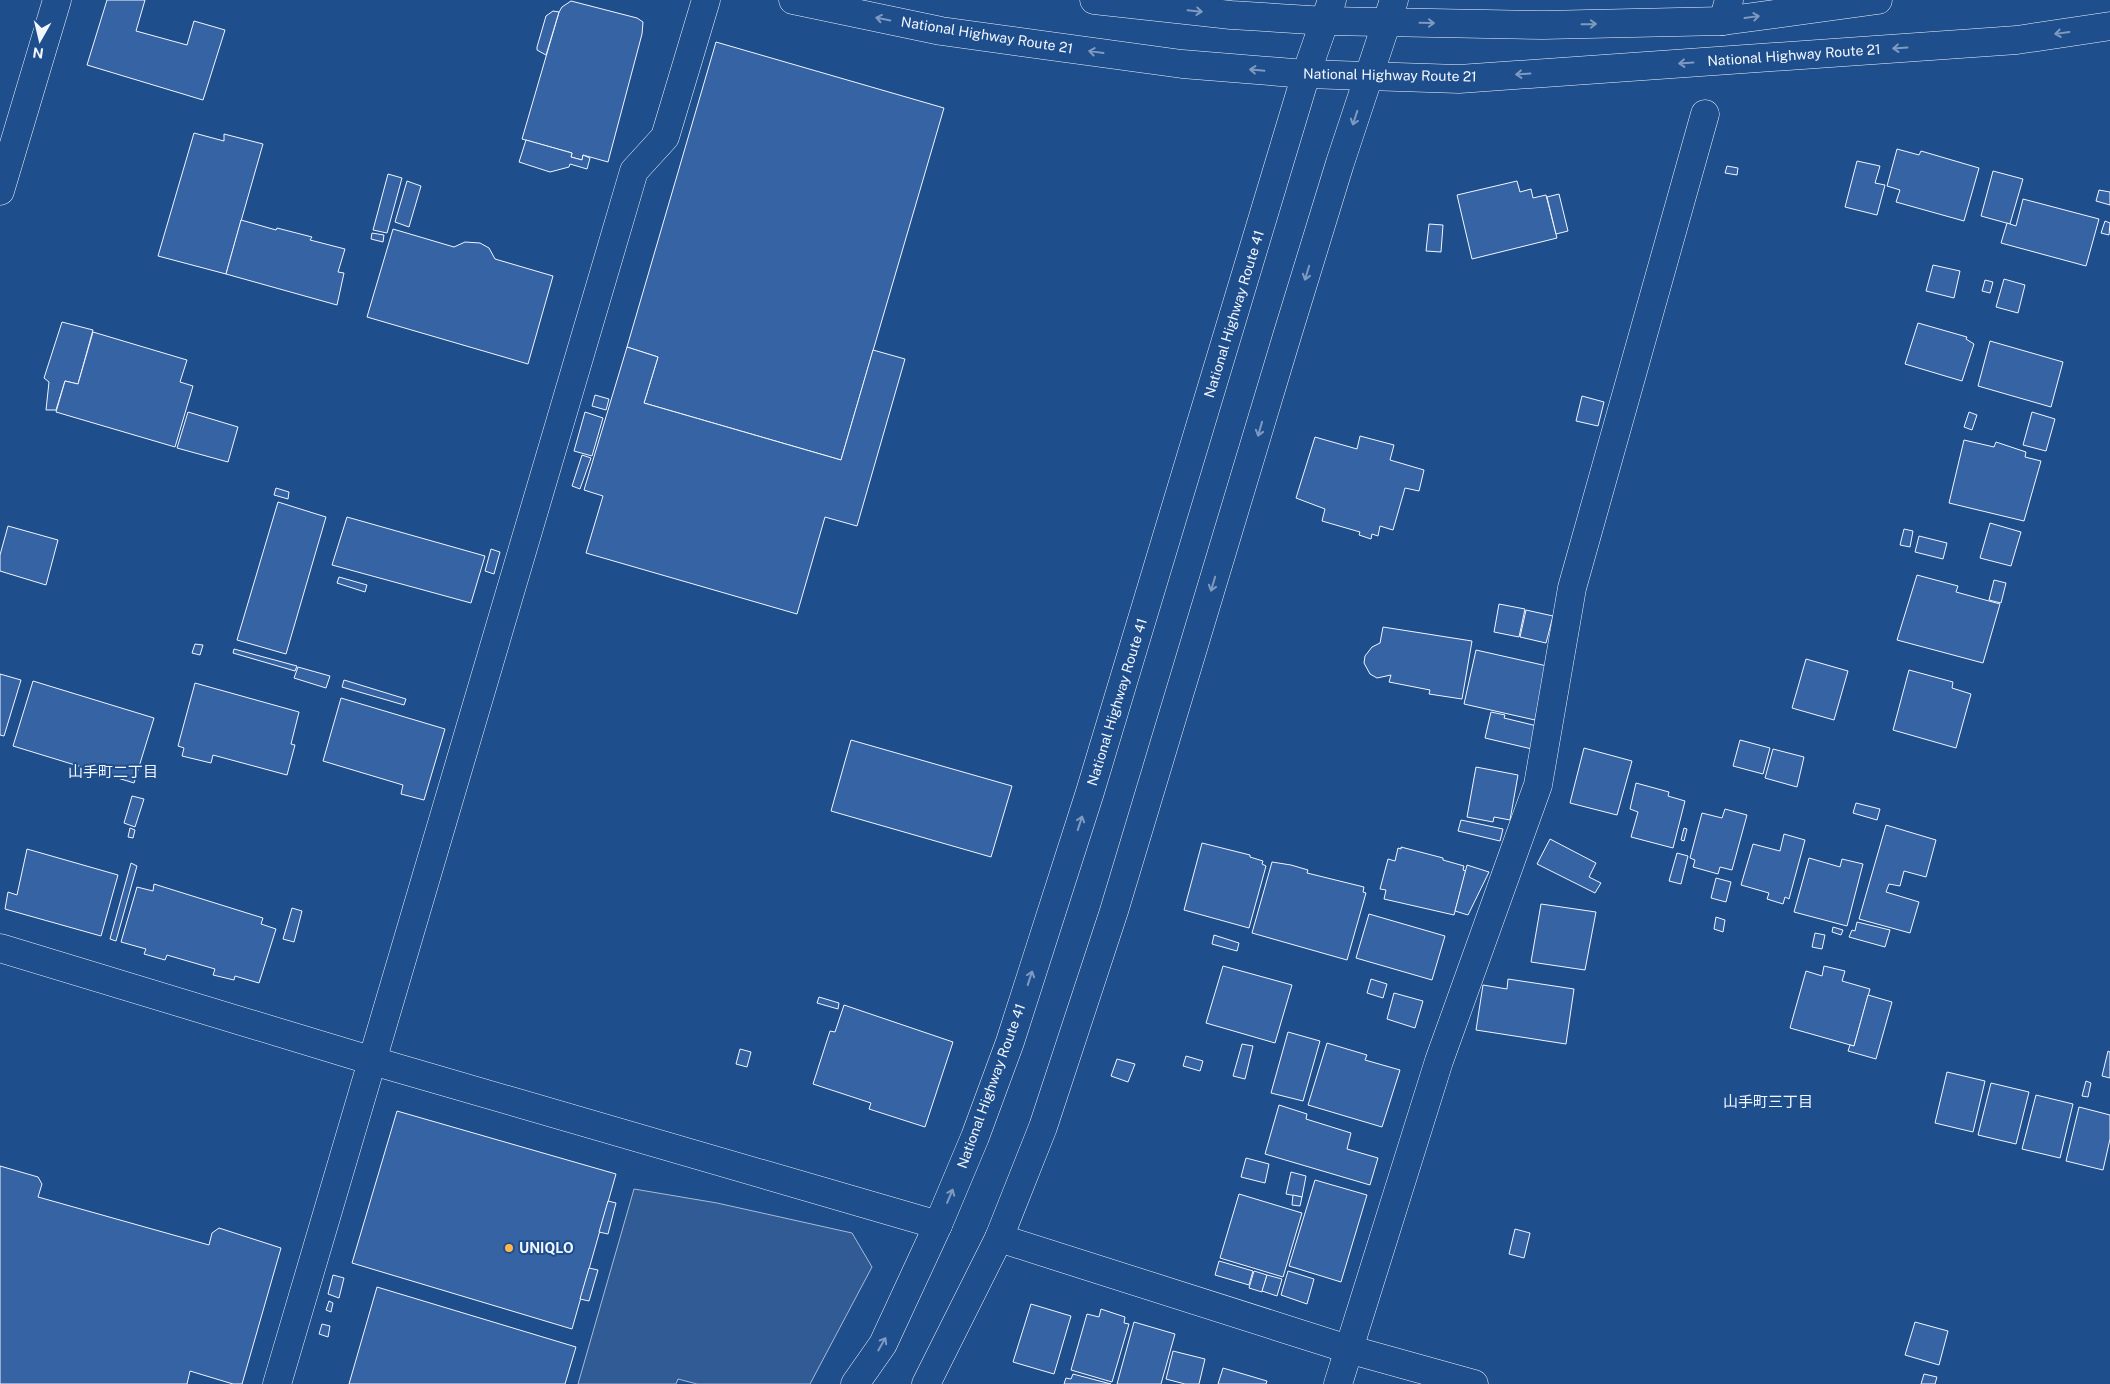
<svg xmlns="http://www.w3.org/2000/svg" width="2110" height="1384" viewBox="0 0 2110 1384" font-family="'Public Sans','Noto Sans JP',sans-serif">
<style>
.built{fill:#305b95;stroke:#a8bbd7}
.building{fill:#3563a3;stroke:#f2f6ff}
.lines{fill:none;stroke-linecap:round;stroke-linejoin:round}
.minor-casing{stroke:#f2f6ff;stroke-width:29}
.highway-casing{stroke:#f2f6ff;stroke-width:29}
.minor{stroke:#1f4e8c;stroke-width:28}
.highway{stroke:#1f4e8c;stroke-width:28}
.oneway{stroke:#7e9ac0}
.poi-dot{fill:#ffb74d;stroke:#1f4e8c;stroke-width:2}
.labels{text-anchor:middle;stroke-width:4;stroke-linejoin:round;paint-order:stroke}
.street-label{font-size:14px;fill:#f2f6ff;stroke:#1f4e8c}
.poi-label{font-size:14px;font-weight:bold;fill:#f2f6ff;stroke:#1f4e8c;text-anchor:start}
.neighbourhood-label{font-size:15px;fill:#f2f6ff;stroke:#1f4e8c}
</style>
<rect width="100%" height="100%" fill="#1f4e8c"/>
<path class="built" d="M 634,1189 L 717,1203 L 852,1233 L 872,1267 L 810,1384 L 697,1384 L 678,1379 L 676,1384 L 578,1384 Z"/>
<g class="building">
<path d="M 107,0 L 145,0 L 136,31 L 187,45 L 194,21 L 225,30 L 203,100 L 87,65 Z"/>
<path d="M 571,1 L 637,18 L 643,22 L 642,34 L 608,162 L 583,155 L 582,160 L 571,157 L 572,153 L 522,139 L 559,12 L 562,7 Z"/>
<path d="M 553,11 L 559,12 L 546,55 L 537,50 L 537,47 L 546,16 Z"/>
<path d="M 716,42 L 944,108 L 841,460 L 644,403 L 658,357 L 627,347 Z"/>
<path d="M 194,133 L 224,141 L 224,134 L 263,144 L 226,274 L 158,256 Z"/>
<path d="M 526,140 L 572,153 L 571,157 L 582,160 L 583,155 L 590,158 L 587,169 L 570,164 L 569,167 L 550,172 L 519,162 Z"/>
<path d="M 1897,149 L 1919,155 L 1921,151 L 1979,168 L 1964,221 L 1896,202 L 1900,190 L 1887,186 Z"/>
<path d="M 1857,161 L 1880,166 L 1875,183 L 1885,185 L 1877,215 L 1845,207 Z"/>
<path d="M 1727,166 L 1738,168 L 1737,175 L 1725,173 Z"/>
<path d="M 1993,171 L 2023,179 L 2010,224 L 1981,216 Z"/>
<path d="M 388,174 L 402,178 L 387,233 L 373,230 Z"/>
<path d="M 407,181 L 421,186 L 409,227 L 395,222 Z"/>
<path d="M 1517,181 L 1520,192 L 1531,189 L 1533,198 L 1546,195 L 1557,238 L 1472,259 L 1457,195 Z"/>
<path d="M 2099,190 L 2110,192 L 2110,205 L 2096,201 Z"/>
<path d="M 1559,194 L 1568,231 L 1556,234 L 1547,197 Z"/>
<path d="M 2023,199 L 2099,219 L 2086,266 L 2001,243 L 2007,223 L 2016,226 Z"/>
<path d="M 241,220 L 276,230 L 277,228 L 312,237 L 310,240 L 345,249 L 338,272 L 344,273 L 337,305 L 226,274 Z"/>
<path d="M 2105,221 L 2110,223 L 2109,235 L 2101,233 Z"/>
<path d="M 1429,224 L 1443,225 L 1441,252 L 1426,251 Z"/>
<path d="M 393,229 L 454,247 L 465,242 L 480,243 L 489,248 L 495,259 L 553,276 L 528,364 L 367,317 Z"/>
<path d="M 372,233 L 384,235 L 383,242 L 371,239 Z"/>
<path d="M 1933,265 L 1960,271 L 1954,298 L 1926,291 Z"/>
<path d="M 2004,279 L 2025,285 L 2018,313 L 1996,307 Z"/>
<path d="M 1985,280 L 1993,282 L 1990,293 L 1982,291 Z"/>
<path d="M 62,322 L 93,330 L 78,384 L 65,381 L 56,410 L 46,410 L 49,382 L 44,378 Z"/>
<path d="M 1918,323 L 1967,337 L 1966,339 L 1974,344 L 1962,381 L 1905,364 Z"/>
<path d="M 93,332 L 187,360 L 180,382 L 193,386 L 175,447 L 56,412 L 65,381 L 78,384 Z"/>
<path d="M 1990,341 L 2063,362 L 2051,407 L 1978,386 Z"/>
<path d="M 627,347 L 658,357 L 644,403 L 841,460 L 873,350 L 905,359 L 857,526 L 825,517 L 797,614 L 586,553 L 603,496 L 584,490 Z"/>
<path d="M 595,395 L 609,399 L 606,410 L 592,406 Z"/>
<path d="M 1582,396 L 1604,402 L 1598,426 L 1576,421 Z"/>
<path d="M 188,412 L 238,427 L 228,462 L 177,448 Z"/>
<path d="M 585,412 L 603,418 L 592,456 L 574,451 Z"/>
<path d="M 1969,412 L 1977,415 L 1972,430 L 1964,427 Z"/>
<path d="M 2032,412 L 2055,419 L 2046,451 L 2023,445 Z"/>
<path d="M 1360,436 L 1394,445 L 1390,460 L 1424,470 L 1419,491 L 1405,488 L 1393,530 L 1380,526 L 1378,536 L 1372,534 L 1371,539 L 1359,535 L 1360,532 L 1322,521 L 1325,509 L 1296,498 L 1315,437 L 1357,449 Z"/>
<path d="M 1964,440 L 1994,447 L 1996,442 L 2026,452 L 2025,457 L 2041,461 L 2024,521 L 1949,503 Z"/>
<path d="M 582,455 L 591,458 L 580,489 L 572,486 Z"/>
<path d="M 276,488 L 289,492 L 288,499 L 274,495 Z"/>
<path d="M 278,502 L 326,517 L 286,654 L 237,640 Z"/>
<path d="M 347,517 L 485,556 L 471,603 L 332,565 Z"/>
<path d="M 1990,523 L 2021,532 L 2011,566 L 1980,558 Z"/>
<path d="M 8,526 L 58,540 L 46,585 L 0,571 L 0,555 Z"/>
<path d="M 1904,529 L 1913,531 L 1910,547 L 1900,545 Z"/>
<path d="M 1919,536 L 1947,543 L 1943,559 L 1915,552 Z"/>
<path d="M 491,549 L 500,552 L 494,574 L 485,571 Z"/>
<path d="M 1917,575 L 1958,586 L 1956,592 L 2000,604 L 1983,663 L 1897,640 Z"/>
<path d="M 339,577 L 367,585 L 365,592 L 337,583 Z"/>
<path d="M 1994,580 L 2006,583 L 2001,603 L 1989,600 Z"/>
<path d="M 1499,604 L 1525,609 L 1519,637 L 1494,632 Z"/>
<path d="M 1526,610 L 1553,616 L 1546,643 L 1520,637 Z"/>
<path d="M 1383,627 L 1472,641 L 1462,699 L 1429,694 L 1430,690 L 1389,682 L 1391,675 L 1377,678 L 1370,674 L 1364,663 L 1365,656 L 1372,647 L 1380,643 Z"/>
<path d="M 195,644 L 203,645 L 200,655 L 192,653 Z"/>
<path d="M 234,649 L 297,666 L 295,671 L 233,653 Z"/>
<path d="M 1476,650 L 1547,666 L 1535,720 L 1464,704 Z"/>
<path d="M 1806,659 L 1848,671 L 1834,720 L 1792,708 Z"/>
<path d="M 298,667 L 330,676 L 326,688 L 294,678 Z"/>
<path d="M 1909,670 L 1953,682 L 1952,688 L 1971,694 L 1956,748 L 1893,730 Z"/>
<path d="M 0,674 L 21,680 L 4,736 L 0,735 Z"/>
<path d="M 344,680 L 406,699 L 404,705 L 342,687 Z"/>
<path d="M 33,681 L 154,718 L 134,783 L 13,746 Z"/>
<path d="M 195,683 L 299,712 L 291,744 L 295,745 L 287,775 L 213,755 L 211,763 L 182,756 L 184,748 L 178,746 Z"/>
<path d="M 341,698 L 445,729 L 424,800 L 401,794 L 403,785 L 323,761 Z"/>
<path d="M 1491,712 L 1505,715 L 1504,718 L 1537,726 L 1532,749 L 1485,738 Z"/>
<path d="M 851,740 L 1012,786 L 991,857 L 831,811 Z"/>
<path d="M 1740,740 L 1770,748 L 1763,774 L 1733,766 Z"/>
<path d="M 1584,748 L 1632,761 L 1617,815 L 1570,803 Z"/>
<path d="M 1773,749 L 1804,757 L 1797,787 L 1765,778 Z"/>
<path d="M 1476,767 L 1518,775 L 1510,820 L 1494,817 L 1493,822 L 1467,817 Z"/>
<path d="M 1636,783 L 1669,792 L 1668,796 L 1685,801 L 1673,848 L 1631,837 L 1638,812 L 1630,809 Z"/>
<path d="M 132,796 L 144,799 L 135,827 L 124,823 Z"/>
<path d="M 1856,803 L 1880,809 L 1877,820 L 1853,813 Z"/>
<path d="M 1725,809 L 1747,815 L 1732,870 L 1720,867 L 1718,874 L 1693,867 L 1695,860 L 1690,858 L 1702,813 L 1722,818 Z"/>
<path d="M 1461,820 L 1503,829 L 1500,841 L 1458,831 Z"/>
<path d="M 1886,825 L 1936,840 L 1926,877 L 1904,871 L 1900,886 L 1889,884 L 1886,892 L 1919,902 L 1910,933 L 1859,919 Z"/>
<path d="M 130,828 L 135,830 L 133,838 L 128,837 Z"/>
<path d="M 1684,828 L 1687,829 L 1684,841 L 1681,840 Z"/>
<path d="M 1784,834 L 1805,840 L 1789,899 L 1785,897 L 1783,904 L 1767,899 L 1769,893 L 1741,885 L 1753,844 L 1780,851 Z"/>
<path d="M 1550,839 L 1596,863 L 1589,877 L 1601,883 L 1595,893 L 1537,864 Z"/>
<path d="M 1202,843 L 1250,855 L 1250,857 L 1263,861 L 1262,864 L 1266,866 L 1249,928 L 1184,910 Z"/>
<path d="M 1401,847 L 1443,858 L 1443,860 L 1464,866 L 1463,870 L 1466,871 L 1454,915 L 1384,899 L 1386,890 L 1380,889 L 1388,859 L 1395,861 L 1398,848 L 1401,849 Z"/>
<path d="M 27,849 L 118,875 L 101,936 L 5,909 L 8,892 L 17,895 Z"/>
<path d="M 1677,853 L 1688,856 L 1681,884 L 1669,881 Z"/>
<path d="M 1809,858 L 1840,867 L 1842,859 L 1863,864 L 1847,926 L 1794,912 Z"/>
<path d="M 1272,862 L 1291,865 L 1308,870 L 1307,873 L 1364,887 L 1363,892 L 1366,893 L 1347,960 L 1252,933 Z"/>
<path d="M 131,863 L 137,866 L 116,941 L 110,939 Z"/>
<path d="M 1467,865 L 1489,872 L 1468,915 L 1455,911 Z"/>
<path d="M 1716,878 L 1731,882 L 1726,902 L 1711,898 Z"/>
<path d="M 154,884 L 263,918 L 261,924 L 276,929 L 259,983 L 235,976 L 234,980 L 213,975 L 215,969 L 167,955 L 165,960 L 144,954 L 146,949 L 121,942 L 137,887 L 153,891 Z"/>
<path d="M 1541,904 L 1596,912 L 1585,970 L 1531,962 Z"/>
<path d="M 292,908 L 302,911 L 294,942 L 283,939 Z"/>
<path d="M 1369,914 L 1445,936 L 1432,980 L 1356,958 Z"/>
<path d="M 1716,917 L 1725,920 L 1723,932 L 1714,929 Z"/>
<path d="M 1857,922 L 1890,930 L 1885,947 L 1849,937 L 1852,930 L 1855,931 Z"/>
<path d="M 1833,927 L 1843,930 L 1841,935 L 1832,932 Z"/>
<path d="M 1815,933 L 1825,935 L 1822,949 L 1812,947 Z"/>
<path d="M 1214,935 L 1239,943 L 1237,951 L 1212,944 Z"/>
<path d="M 1223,966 L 1292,985 L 1275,1043 L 1206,1023 Z"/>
<path d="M 1824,966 L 1845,971 L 1842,981 L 1870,989 L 1854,1046 L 1790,1028 L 1806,971 L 1822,976 Z"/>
<path d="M 1371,979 L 1387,984 L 1383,998 L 1367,993 Z"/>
<path d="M 1508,979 L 1574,989 L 1566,1044 L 1476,1030 L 1483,985 L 1507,989 Z"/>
<path d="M 1394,993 L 1423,1001 L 1415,1028 L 1387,1019 Z"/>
<path d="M 1868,995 L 1892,1002 L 1876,1059 L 1848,1051 L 1850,1045 L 1854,1046 Z"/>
<path d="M 819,997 L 839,1003 L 838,1009 L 817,1003 Z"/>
<path d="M 844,1005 L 953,1042 L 925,1127 L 869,1109 L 871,1103 L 813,1084 L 830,1031 L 835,1032 Z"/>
<path d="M 1288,1032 L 1320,1041 L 1303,1101 L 1271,1093 Z"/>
<path d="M 1327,1043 L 1367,1055 L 1365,1060 L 1400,1070 L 1382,1127 L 1308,1105 Z"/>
<path d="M 1242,1044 L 1253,1046 L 1245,1079 L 1233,1076 Z"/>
<path d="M 740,1049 L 751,1052 L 747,1067 L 736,1064 Z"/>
<path d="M 2108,1051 L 2110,1052 L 2110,1078 L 2102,1076 Z"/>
<path d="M 1186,1056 L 1203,1061 L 1200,1071 L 1183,1066 Z"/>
<path d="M 1117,1059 L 1135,1064 L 1128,1082 L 1111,1076 Z"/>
<path d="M 1947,1072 L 1985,1081 L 1973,1132 L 1935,1123 Z"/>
<path d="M 2086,1081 L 2091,1083 L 2088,1097 L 2082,1096 Z"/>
<path d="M 1991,1083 L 2029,1092 L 2016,1144 L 1978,1135 Z"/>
<path d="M 2036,1095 L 2073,1104 L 2060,1158 L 2022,1149 Z"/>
<path d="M 1279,1105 L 1307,1114 L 1306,1119 L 1351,1133 L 1347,1149 L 1378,1158 L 1370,1185 L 1265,1154 Z"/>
<path d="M 2079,1107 L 2110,1115 L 2110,1139 L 2103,1170 L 2066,1161 Z"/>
<path d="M 397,1111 L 616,1174 L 572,1329 L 352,1263 Z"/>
<path d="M 1246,1158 L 1269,1164 L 1265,1183 L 1241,1177 Z"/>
<path d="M 0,1166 L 38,1177 L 42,1184 L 38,1197 L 209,1245 L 212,1233 L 219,1228 L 281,1248 L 242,1384 L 233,1384 L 190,1371 L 187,1384 L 0,1384 Z"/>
<path d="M 1291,1172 L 1306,1176 L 1302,1197 L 1286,1194 Z"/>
<path d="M 1315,1180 L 1367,1195 L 1341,1282 L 1289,1266 Z"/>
<path d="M 1239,1194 L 1302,1213 L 1283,1277 L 1220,1258 Z"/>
<path d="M 1293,1195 L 1302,1197 L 1300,1206 L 1292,1205 Z"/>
<path d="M 608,1201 L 616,1203 L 608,1234 L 599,1232 Z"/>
<path d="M 1515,1229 L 1530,1233 L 1524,1258 L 1509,1254 Z"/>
<path d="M 1219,1261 L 1253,1271 L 1249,1285 L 1215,1275 Z"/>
<path d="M 589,1268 L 598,1270 L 589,1301 L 580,1299 Z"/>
<path d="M 1254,1271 L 1267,1275 L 1262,1292 L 1249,1288 Z"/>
<path d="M 1288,1271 L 1314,1279 L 1307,1304 L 1281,1295 Z"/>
<path d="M 333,1275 L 344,1278 L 339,1298 L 328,1294 Z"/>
<path d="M 1267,1275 L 1282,1279 L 1277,1296 L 1262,1291 Z"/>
<path d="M 377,1287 L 576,1347 L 565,1384 L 349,1384 Z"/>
<path d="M 329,1301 L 333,1303 L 331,1312 L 326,1310 Z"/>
<path d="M 1031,1304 L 1071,1316 L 1054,1374 L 1013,1362 Z"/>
<path d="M 1101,1309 L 1125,1317 L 1124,1323 L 1129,1324 L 1112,1382 L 1071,1370 L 1087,1314 L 1099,1317 Z"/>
<path d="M 1134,1322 L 1175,1334 L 1161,1384 L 1117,1384 Z"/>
<path d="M 1915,1322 L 1948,1331 L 1939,1365 L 1905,1355 Z"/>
<path d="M 322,1324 L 330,1326 L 328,1337 L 319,1334 Z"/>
<path d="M 1173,1351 L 1205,1359 L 1199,1384 L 1185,1384 L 1166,1379 Z"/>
<path d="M 1223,1368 L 1267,1381 L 1266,1384 L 1218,1384 Z"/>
<path d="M 1073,1374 L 1111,1384 L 1064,1384 L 1066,1378 L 1071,1379 Z"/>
<path d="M 1924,1374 L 1937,1377 L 1935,1384 L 1921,1384 Z"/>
</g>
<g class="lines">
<g class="minor-casing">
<g id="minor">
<path d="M 1723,21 L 1729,0"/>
<path d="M 0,191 L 57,0"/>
<path d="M 0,948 L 373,1061 L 938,1225"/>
<path d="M 999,1238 L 1348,1349 L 1474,1384"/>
<path d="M 277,1384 L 634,171 L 665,137 L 706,0"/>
<path d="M 1338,1384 L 1439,1061 L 1538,785 L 1572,588 L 1705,114"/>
</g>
</g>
<g class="highway-casing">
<g id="highway">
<path d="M 793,0 L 941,31 L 1182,64 L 1306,74 L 1459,79 L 2017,40 L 2110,26"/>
<path d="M 1094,0 L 1231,15 L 1326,21 L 1543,25 L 1723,21 L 1878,0"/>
<path d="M 855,1384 L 883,1344 L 938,1225 L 975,1137 L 1010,1042 L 1090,792 L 1306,74 L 1332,0"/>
<path d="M 926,1384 L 999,1238 L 1043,1127 L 1114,911 L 1287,336 L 1340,163 L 1394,0"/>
</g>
</g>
<use href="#minor" class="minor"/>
<use href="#highway" class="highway"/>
</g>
<defs><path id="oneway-shaft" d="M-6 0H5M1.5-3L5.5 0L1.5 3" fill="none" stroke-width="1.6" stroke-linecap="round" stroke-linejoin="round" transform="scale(1.25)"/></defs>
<g class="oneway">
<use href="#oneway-shaft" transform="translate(1195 11) rotate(6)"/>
<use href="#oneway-shaft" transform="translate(1752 17) rotate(-8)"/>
<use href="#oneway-shaft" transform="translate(883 19) rotate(-168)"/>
<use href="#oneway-shaft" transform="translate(1427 23) rotate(1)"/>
<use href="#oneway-shaft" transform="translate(1589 24) rotate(-1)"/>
<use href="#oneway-shaft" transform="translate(2062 33) rotate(172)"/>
<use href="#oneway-shaft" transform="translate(1900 48) rotate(176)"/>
<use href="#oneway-shaft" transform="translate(1096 52) rotate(-172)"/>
<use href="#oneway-shaft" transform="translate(1686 63) rotate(176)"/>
<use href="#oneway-shaft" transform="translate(1257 70) rotate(-175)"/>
<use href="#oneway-shaft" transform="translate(1523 74) rotate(176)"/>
<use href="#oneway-shaft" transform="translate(1355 118) rotate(108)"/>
<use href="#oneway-shaft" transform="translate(1307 273) rotate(107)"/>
<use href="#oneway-shaft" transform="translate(1260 429) rotate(106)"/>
<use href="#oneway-shaft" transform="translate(1213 584) rotate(107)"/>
<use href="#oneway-shaft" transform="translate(1080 823) rotate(-72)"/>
<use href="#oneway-shaft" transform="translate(1030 978) rotate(-72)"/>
<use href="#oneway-shaft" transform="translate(950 1196) rotate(-67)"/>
<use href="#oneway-shaft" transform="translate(882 1344) rotate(-60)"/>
</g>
<circle class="poi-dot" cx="509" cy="1248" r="5"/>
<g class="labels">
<g class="street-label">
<text transform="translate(987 35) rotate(9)" y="5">National Highway Route 21</text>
<text transform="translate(1794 55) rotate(-4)" y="5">National Highway Route 21</text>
<text transform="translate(1390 75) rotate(1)" y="5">National Highway Route 21</text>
<text transform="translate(1234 314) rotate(-73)" y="5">National Highway Route 41</text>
<text transform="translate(1117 702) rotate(-73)" y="5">National Highway Route 41</text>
<text transform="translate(991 1086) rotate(-70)" y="5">National Highway Route 41</text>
</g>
<g class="poi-label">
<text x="519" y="1253">UNIQLO</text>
</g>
<g class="neighbourhood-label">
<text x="113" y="777">山手町二丁目</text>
<text x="1768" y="1107">山手町三丁目</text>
</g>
</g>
<g transform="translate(40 40) rotate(188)" stroke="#1f4e8c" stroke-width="4" paint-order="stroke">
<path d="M0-4L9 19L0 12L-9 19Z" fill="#f2f6ff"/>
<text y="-8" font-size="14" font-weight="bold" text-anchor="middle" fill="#f2f6ff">N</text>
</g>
</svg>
